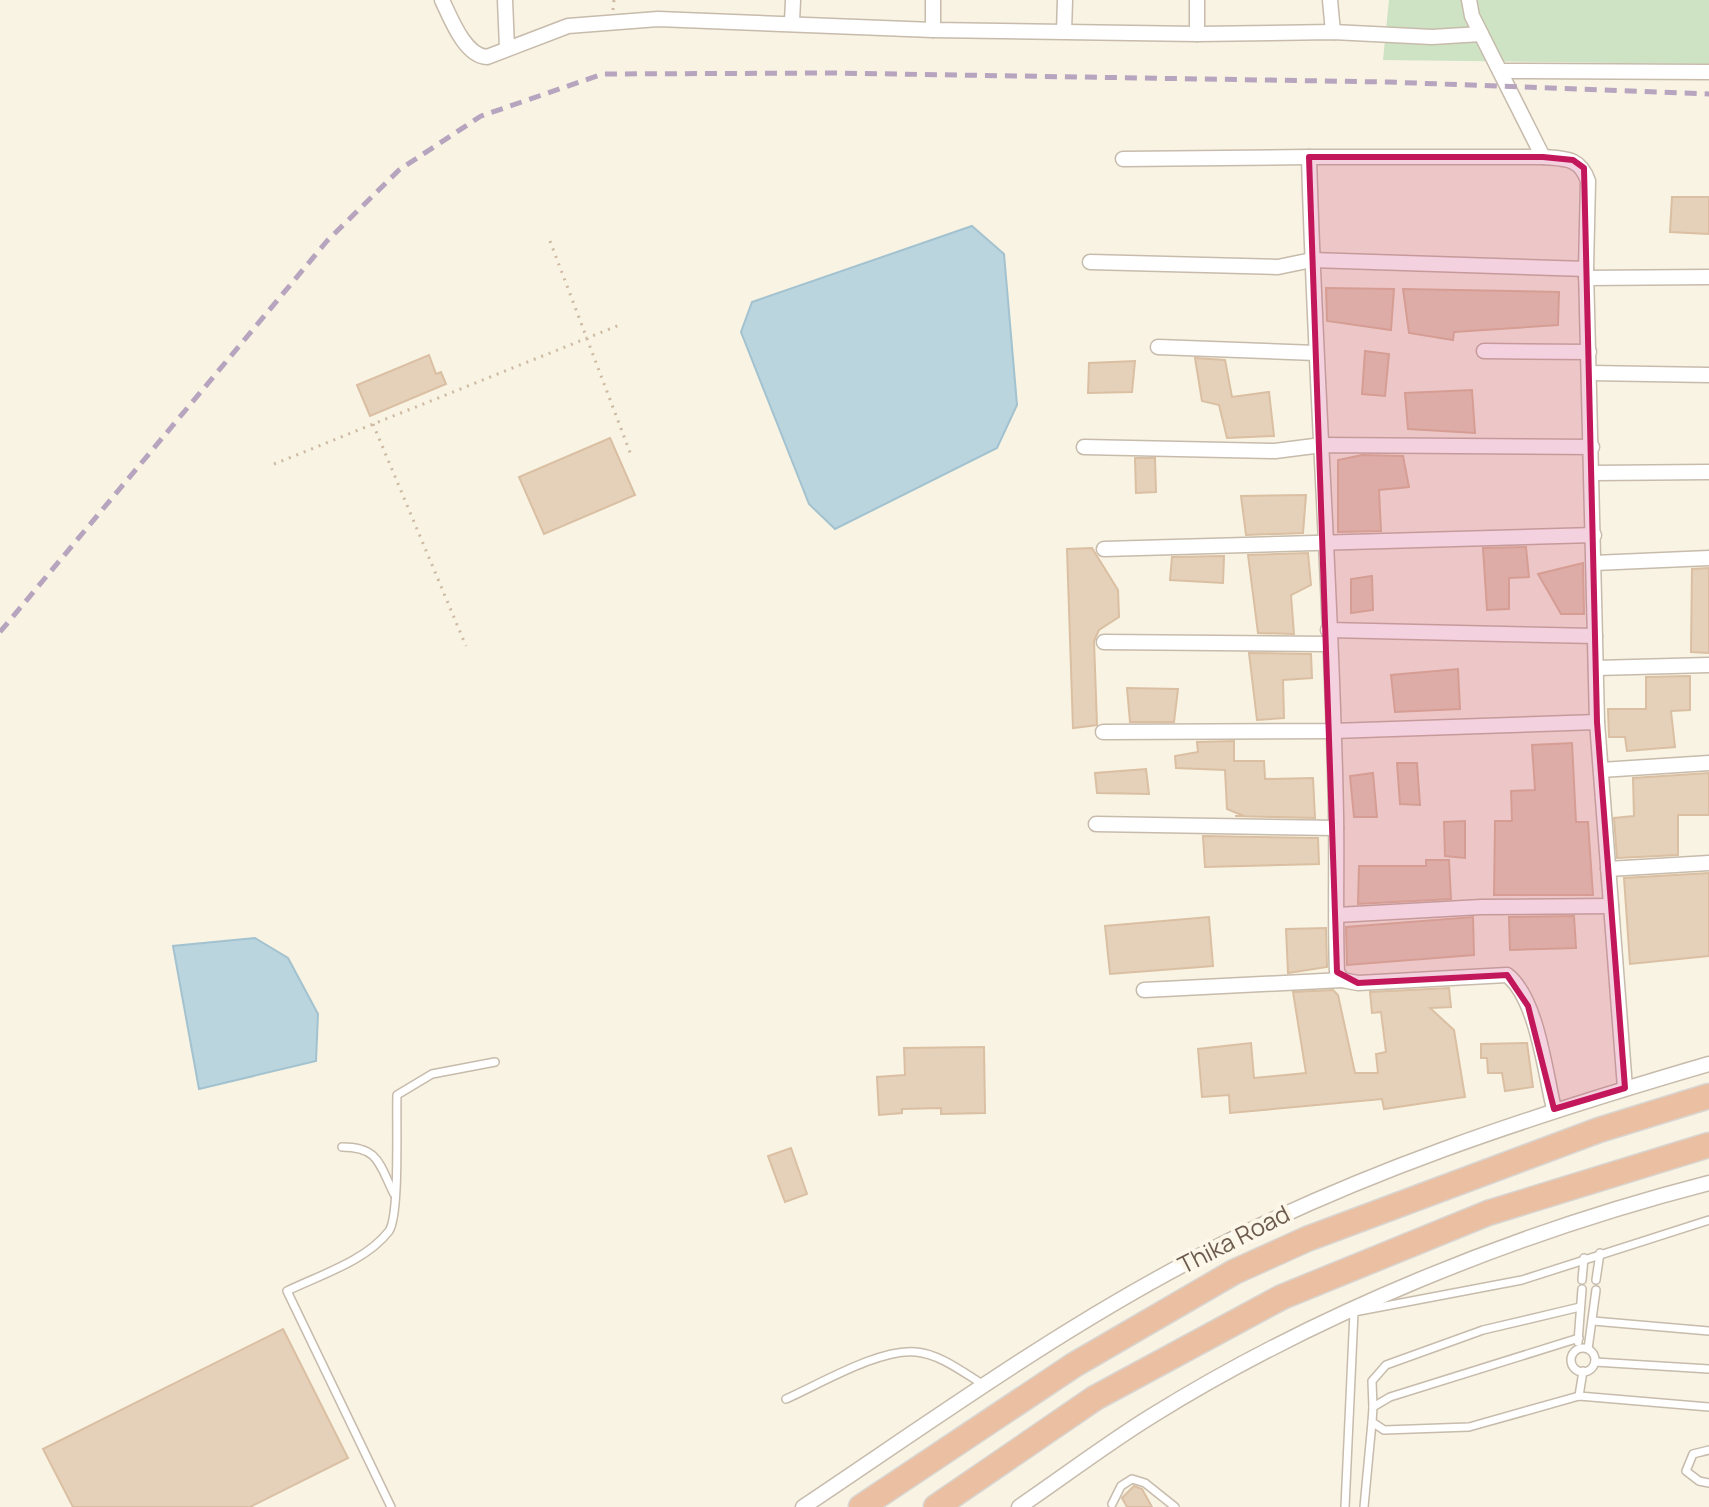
<svg xmlns="http://www.w3.org/2000/svg" width="1709" height="1507" viewBox="0 0 1709 1507" font-family="Manrope,sans-serif">
<style>
.green{fill:#cde3c4}
.water{fill:#bbd5df;stroke:#a3c2cf;stroke-width:2}
.building{fill:#e5d1ba;stroke:#dabfa2;stroke-width:2}
.lines{fill:none;stroke-linecap:round;stroke-linejoin:round}
.lane-casing{stroke:#c7bbac;stroke-width:10}
.street-casing{stroke:#c7bbac;stroke-width:17}
.highway-casing{stroke:#d9d5d1;stroke-width:27}
.path{stroke:#ceb9a3;stroke-width:3;stroke-dasharray:2 6;stroke-linecap:butt}
.lane{stroke:#fff;stroke-width:7}
.street{stroke:#fff;stroke-width:14}
.highway{stroke:#eabfa2;stroke-width:24}
.rail{stroke:#b7a4bf;stroke-width:5;stroke-dasharray:12 8;stroke-linecap:butt}
.marked{fill:#c2185b;fill-opacity:0.2;stroke:#c2185b;stroke-width:6;stroke-linejoin:round}
.labels{text-anchor:middle;stroke-width:8;stroke-linejoin:round;paint-order:stroke}
.street-label{font-size:24px;fill:#6d5c4d;stroke:#fcf7e9}
</style>
<rect width="100%" height="100%" fill="#f8f3e3"/>
<path class="green" d="M 1389,0 L 1709,0 L 1709,64 L 1383,60 Z"/>
<g class="water">
<path d="M 972,226 L 1004,254 L 1017,405 L 997,448 L 835,529 L 809,504 L 741,332 L 752,302 Z"/>
<path d="M 255,938 L 288,958 L 318,1014 L 316,1061 L 199,1089 L 173,946 Z"/>
</g>
<g class="building">
<path d="M 1672,197 L 1709,197 L 1709,234 L 1670,232 Z"/>
<path d="M 1326,288 L 1394,289 L 1391,330 L 1327,321 Z"/>
<path d="M 1403,289 L 1559,292 L 1558,325 L 1454,332 L 1453,340 L 1409,333 Z"/>
<path d="M 1365,351 L 1389,354 L 1385,396 L 1362,394 Z"/>
<path d="M 429,355 L 436,374 L 441,372 L 446,384 L 370,416 L 357,385 Z"/>
<path d="M 1195,358 L 1225,360 L 1232,397 L 1269,392 L 1274,436 L 1227,438 L 1219,405 L 1202,401 Z"/>
<path d="M 1135,361 L 1132,392 L 1088,393 L 1089,363 Z"/>
<path d="M 1472,390 L 1475,433 L 1408,429 L 1405,393 Z"/>
<path d="M 610,438 L 635,495 L 544,534 L 519,477 Z"/>
<path d="M 1362,455 L 1403,456 L 1409,487 L 1379,490 L 1381,531 L 1338,532 L 1338,460 Z"/>
<path d="M 1135,458 L 1155,458 L 1156,492 L 1136,493 Z"/>
<path d="M 1306,495 L 1303,533 L 1246,535 L 1241,496 Z"/>
<path d="M 1526,547 L 1529,577 L 1509,578 L 1509,609 L 1487,610 L 1483,548 Z"/>
<path d="M 1092,548 L 1118,590 L 1119,617 L 1099,630 L 1094,641 L 1097,725 L 1073,728 L 1067,549 Z"/>
<path d="M 1308,553 L 1311,585 L 1291,595 L 1294,634 L 1258,633 L 1248,555 Z"/>
<path d="M 1224,556 L 1223,583 L 1170,580 L 1172,557 Z"/>
<path d="M 1583,563 L 1584,614 L 1561,614 L 1538,574 Z"/>
<path d="M 1709,568 L 1709,653 L 1691,652 L 1692,569 Z"/>
<path d="M 1372,576 L 1373,610 L 1351,613 L 1351,579 Z"/>
<path d="M 1249,653 L 1311,654 L 1312,678 L 1283,680 L 1284,718 L 1257,720 Z"/>
<path d="M 1458,669 L 1460,709 L 1395,712 L 1391,675 Z"/>
<path d="M 1690,676 L 1690,710 L 1671,711 L 1675,747 L 1627,751 L 1625,737 L 1609,737 L 1608,709 L 1646,709 L 1646,677 Z"/>
<path d="M 1127,688 L 1178,689 L 1174,722 L 1130,722 Z"/>
<path d="M 1234,741 L 1234,761 L 1264,761 L 1265,779 L 1313,778 L 1315,818 L 1235,816 L 1244,816 L 1227,809 L 1225,770 L 1176,768 L 1175,756 L 1198,752 L 1197,742 Z"/>
<path d="M 1572,743 L 1576,822 L 1588,822 L 1593,895 L 1494,895 L 1495,821 L 1512,821 L 1511,791 L 1535,790 L 1532,745 Z"/>
<path d="M 1397,763 L 1417,763 L 1420,805 L 1400,804 Z"/>
<path d="M 1146,769 L 1149,794 L 1097,793 L 1095,773 Z"/>
<path d="M 1373,773 L 1377,817 L 1354,817 L 1350,776 Z"/>
<path d="M 1709,773 L 1709,815 L 1678,815 L 1678,855 L 1617,858 L 1614,818 L 1634,816 L 1633,778 Z"/>
<path d="M 1465,821 L 1465,858 L 1445,856 L 1444,822 Z"/>
<path d="M 1203,836 L 1318,838 L 1319,864 L 1205,867 Z"/>
<path d="M 1426,860 L 1449,860 L 1451,899 L 1358,904 L 1359,866 L 1426,866 Z"/>
<path d="M 1709,873 L 1709,956 L 1630,964 L 1624,878 Z"/>
<path d="M 1574,916 L 1576,948 L 1510,950 L 1509,917 Z"/>
<path d="M 1209,917 L 1213,966 L 1110,974 L 1105,926 Z"/>
<path d="M 1473,917 L 1474,955 L 1347,965 L 1346,927 Z"/>
<path d="M 1326,928 L 1327,967 L 1288,973 L 1286,929 Z"/>
<path d="M 1449,988 L 1451,1007 L 1430,1008 L 1454,1030 L 1465,1097 L 1384,1109 L 1382,1099 L 1230,1113 L 1229,1095 L 1202,1097 L 1198,1049 L 1251,1043 L 1254,1078 L 1306,1073 L 1293,992 L 1333,990 L 1338,995 L 1355,1073 L 1378,1073 L 1376,1054 L 1386,1052 L 1381,1012 L 1372,1013 L 1370,992 Z"/>
<path d="M 1527,1043 L 1533,1087 L 1505,1091 L 1502,1073 L 1488,1073 L 1487,1058 L 1481,1058 L 1481,1044 Z"/>
<path d="M 984,1047 L 985,1113 L 941,1114 L 941,1108 L 902,1109 L 902,1113 L 879,1115 L 877,1077 L 905,1075 L 904,1048 Z"/>
<path d="M 791,1148 L 807,1194 L 785,1202 L 768,1156 Z"/>
<path d="M 283,1329 L 348,1458 L 250,1507 L 73,1507 L 43,1449 Z"/>
<path d="M 1134,1486 L 1142,1489 L 1152,1507 L 1127,1507 L 1122,1498 Z"/>
</g>
<g class="lines">
<g class="lane-casing">
<g id="lane">
<path d="M 342,1147 C 379,1147 379,1164 394,1194"/>
<path d="M 1582,1280 L 1584,1258"/>
<path d="M 1596,1280 L 1600,1253"/>
<path d="M 1593,1321 L 1709,1331"/>
<path d="M 1579,1338 L 1390,1397 L 1373,1407 L 1372,1422 L 1384,1430 L 1469,1427 L 1579,1396 L 1709,1407"/>
<path d="M 1578,1342 L 1582,1289"/>
<circle cx="1583" cy="1360" r="12"/>
<path d="M 1588,1349 L 1596,1290"/>
<path d="M 1595,1362 L 1709,1369"/>
<path d="M 1579,1396 L 1583,1371"/>
<path d="M 786,1399 C 820,1384 880,1348 916,1352 C 940,1354 964,1373 984,1385"/>
<path d="M 1373,1407 L 1372,1381 L 1386,1365 L 1483,1330 L 1580,1307"/>
<path d="M 1709,1450 L 1693,1454 L 1686,1471 L 1699,1481 L 1709,1483"/>
<path d="M 1112,1504 L 1121,1486 L 1132,1479 L 1145,1483 L 1175,1507"/>
<path d="M 391,1507 L 287,1291 C 320,1275 366,1261 389,1231 C 400,1215 396,1120 397,1095 L 432,1074 L 495,1062"/>
<path d="M 1345,1507 L 1354,1312 L 1522,1280 L 1709,1220"/>
<path d="M 1364,1507 L 1372,1422"/>
</g>
</g>
<g class="street-casing">
<g id="street">
<path d="M 442,0 C 451,19 465,56 487,57 L 568,26 L 658,19 L 933,30 L 1197,34 L 1333,32 L 1432,37 L 1481,34"/>
<path d="M 505,0 L 507,48"/>
<path d="M 1197,0 L 1197,34"/>
<path d="M 1330,0 L 1333,32"/>
<path d="M 1469,0 L 1472,16 L 1543,157"/>
<path d="M 792,22 L 793,0"/>
<path d="M 933,30 L 933,0"/>
<path d="M 1064,31 L 1065,0"/>
<path d="M 1501,71 L 1709,72"/>
<path d="M 1123,159 L 1309,157"/>
<path d="M 1090,262 L 1278,267 L 1312,260 L 1586,269"/>
<path d="M 1586,278 L 1709,277"/>
<path d="M 1158,347 L 1316,353"/>
<path d="M 1484,351 L 1589,352"/>
<path d="M 1590,373 L 1709,375"/>
<path d="M 1084,447 L 1275,451 L 1322,445 L 1592,447"/>
<path d="M 1593,473 L 1709,472"/>
<path d="M 1104,549 L 1594,535"/>
<path d="M 1594,563 L 1709,558"/>
<path d="M 1328,630 L 1595,636"/>
<path d="M 1104,642 L 1329,644"/>
<path d="M 1596,668 L 1709,665"/>
<path d="M 1103,732 L 1333,731 L 1597,722"/>
<path d="M 1601,770 L 1709,763"/>
<path d="M 1096,824 L 1336,828"/>
<path d="M 1608,869 L 1709,863"/>
<path d="M 1337,915 L 1481,907 L 1611,906"/>
<path d="M 1144,990 L 1342,980"/>
<path d="M 1554,1109 C 1545,1072 1537,998 1507,975 L 1358,983 L 1342,980 L 1337,972 C 1335,920 1337,867 1336,814 C 1332,595 1315,376 1309,157 L 1543,157 C 1565,159 1580,157 1588,181 L 1586,269 L 1597,722 L 1625,1088"/>
<path d="M 803,1507 C 930,1422 1055,1332 1190,1261 C 1355,1173 1531,1116 1709,1064"/>
<path d="M 1019,1507 C 1063,1477 1105,1445 1150,1417 C 1317,1313 1518,1232 1709,1183"/>
</g>
</g>
<g class="highway-casing">
<g id="highway">
<path d="M 861,1507 L 1074,1365 L 1234,1272 L 1307,1239 L 1599,1130 L 1709,1096"/>
<path d="M 936,1507 L 1095,1398 L 1282,1297 L 1488,1213 L 1709,1145"/>
</g>
</g>
<g class="path">
<path d="M 613,10 L 614,0"/>
<path d="M 550,241 L 631,455"/>
<path d="M 373,424 L 466,646"/>
<path d="M 274,464 L 622,324"/>
</g>
<use href="#lane" class="lane"/>
<use href="#street" class="street"/>
<use href="#highway" class="highway"/>
<path class="rail" d="M 0,632 L 327,241 L 399,170 L 481,116 L 603,74 L 832,73 L 1388,82 L 1709,94"/>
</g>
<path class="marked" d="M 1309,157 L 1543,157 L 1573,160 L 1584,168 L 1597,722 L 1625,1088 L 1554,1109 L 1528,1006 L 1507,975 L 1358,983 L 1337,972 Z"/>
<g class="labels">
<g class="street-label">
<text transform="translate(1234 1240) rotate(-27)" y="8">Thika Road</text>
</g>
</g>
</svg>
